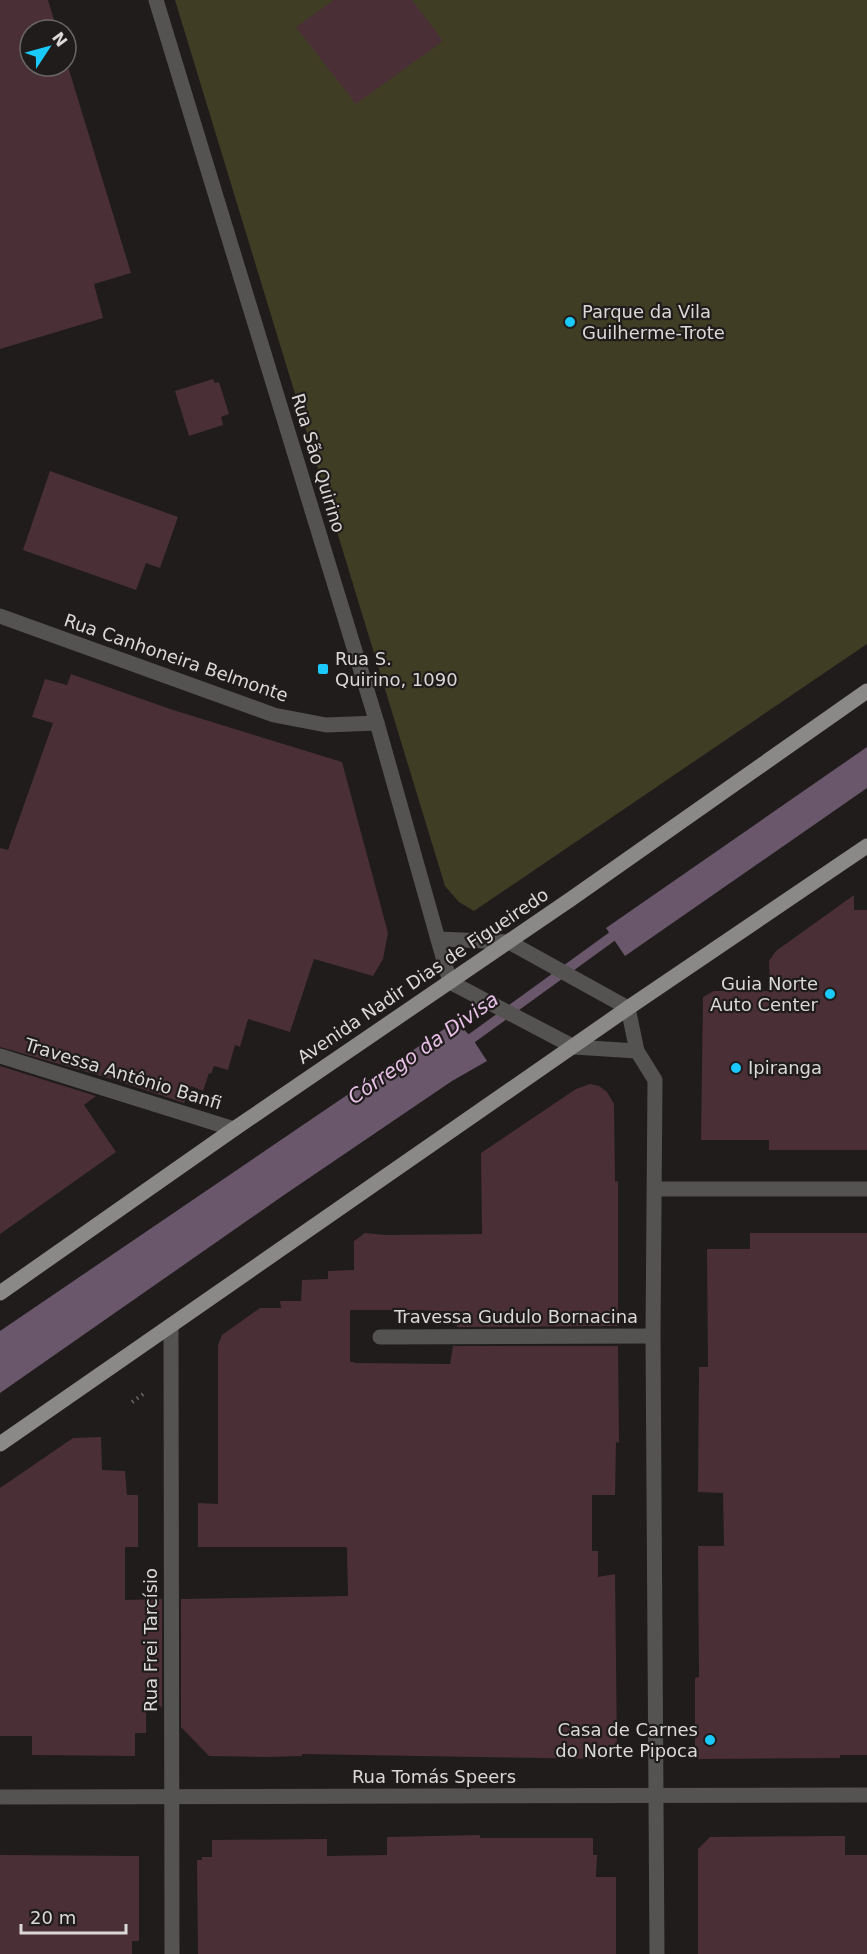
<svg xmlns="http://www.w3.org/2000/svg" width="867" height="1954" viewBox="0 0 867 1954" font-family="'DejaVu Sans',sans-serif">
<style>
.green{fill:#403d25}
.water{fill:#6b576b}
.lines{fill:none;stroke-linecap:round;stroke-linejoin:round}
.stream{stroke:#6b576b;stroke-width:10}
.building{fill:#4a2f37}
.path{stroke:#676463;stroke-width:4;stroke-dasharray:1.5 4.5;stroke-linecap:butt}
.minor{stroke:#545352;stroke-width:15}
.major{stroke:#8b8987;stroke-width:15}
.poi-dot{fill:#1acafc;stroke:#1f1c1b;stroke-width:2}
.labels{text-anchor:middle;stroke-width:4.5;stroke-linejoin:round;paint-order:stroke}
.poi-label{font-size:18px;fill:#dbd9d8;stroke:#1f1c1b;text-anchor:start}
.street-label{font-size:18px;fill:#dbd9d8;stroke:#1f1c1b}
.water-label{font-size:20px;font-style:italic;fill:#e8c0e8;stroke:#1f1c1b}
</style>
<rect width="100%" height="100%" fill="#1f1c1b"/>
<path class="green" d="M 175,0 L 867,0 L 867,644 L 474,911 L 459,902 L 445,886 Z"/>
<g class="water">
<path d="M 867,747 L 867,788 L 625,956 L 606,928 Z"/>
<path d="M 456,1021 L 472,1038 L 487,1061 L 452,1081 L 284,1195 L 0,1393 L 0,1331 Z"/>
</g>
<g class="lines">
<path class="stream" d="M 461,1046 L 621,930"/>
</g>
<g class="building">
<path d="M 0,0 L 48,0 L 57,30 L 30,30 L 30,66 L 66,66 L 66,60 L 131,273 L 94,284 L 103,318 L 0,349 Z"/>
<path d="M 334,0 L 412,0 L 443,41 L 356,104 L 296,27 Z"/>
<path d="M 213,379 L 215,383 L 219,382 L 229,414 L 221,417 L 223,425 L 189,436 L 175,391 Z"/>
<path d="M 50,471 L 178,517 L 160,568 L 146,563 L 136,590 L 23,550 Z"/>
<path d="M 71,674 L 173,710 L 342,762 L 388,933 L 383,959 L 373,976 L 314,959 L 290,1032 L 248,1019 L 240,1047 L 235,1045 L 228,1070 L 214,1066 L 211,1074 L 209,1073 L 203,1091 L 191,1086 L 184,1103 L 118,1081 L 0,1047 L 0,848 L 8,850 L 53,723 L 32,717 L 45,679 L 67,685 Z"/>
<path d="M 854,895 L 854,910 L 867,910 L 867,1150 L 769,1150 L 769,1140 L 701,1140 L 703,997 L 714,991 L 770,991 L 769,961 L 776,951 Z"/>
<path d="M 0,1066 L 96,1096 L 84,1105 L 116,1152 L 0,1234 Z"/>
<path d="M 590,1084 L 599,1086 L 607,1092 L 614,1104 L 615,1182 L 618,1181 L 618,1326 L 457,1327 L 460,1312 L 418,1310 L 350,1310 L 350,1362 L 354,1362 L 354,1363 L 450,1364 L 453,1346 L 618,1346 L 619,1443 L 616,1442 L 615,1495 L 592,1495 L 592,1551 L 598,1551 L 598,1577 L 615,1574 L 617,1750 L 607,1759 L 302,1754 L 302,1756 L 265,1757 L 209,1756 L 181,1727 L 181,1599 L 348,1596 L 347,1547 L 198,1547 L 198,1503 L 218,1504 L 218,1345 L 222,1335 L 260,1308 L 281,1308 L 280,1301 L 301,1301 L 302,1280 L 328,1279 L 328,1271 L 354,1270 L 354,1241 L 365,1233 L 386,1235 L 482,1234 L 481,1153 L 576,1089 Z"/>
<path d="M 750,1233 L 867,1233 L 867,1755 L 840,1755 L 840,1758 L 695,1759 L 695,1678 L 699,1677 L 698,1546 L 724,1546 L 723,1493 L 698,1492 L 699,1367 L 708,1367 L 707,1249 L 750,1249 Z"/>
<path d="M 101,1437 L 102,1470 L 125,1471 L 127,1495 L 138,1495 L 138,1547 L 125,1547 L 125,1600 L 162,1599 L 162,1708 L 146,1692 L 146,1733 L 135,1733 L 135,1756 L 32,1755 L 32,1736 L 0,1736 L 0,1488 L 73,1438 Z"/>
<path d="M 480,1835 L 480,1838 L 593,1838 L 593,1855 L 597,1855 L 596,1877 L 616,1877 L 616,1954 L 198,1954 L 197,1860 L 202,1860 L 202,1857 L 212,1857 L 212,1840 L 327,1839 L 327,1856 L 387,1855 L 387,1837 Z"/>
<path d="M 845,1836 L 845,1855 L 867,1855 L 867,1954 L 698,1954 L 698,1849 L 710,1837 Z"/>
<path d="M 0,1855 L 139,1856 L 139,1941 L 132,1941 L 132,1954 L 0,1954 Z"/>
</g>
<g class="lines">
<path class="path" d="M 132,1402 L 146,1392"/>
<g class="minor">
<path d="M 156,0 L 377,723 L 450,982 L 574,1047 L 637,1051"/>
<path d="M 0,616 L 274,715 L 326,725 L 377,723"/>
<path d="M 438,939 L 509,942 L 628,1008 L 637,1051 L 655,1080 L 653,1336 L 657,1954"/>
<path d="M 0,1056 L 234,1129"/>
<path d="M 656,1189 L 867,1189"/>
<path d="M 171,1326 L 172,1954"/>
<path d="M 380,1337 L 653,1336"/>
<path d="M 0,1797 L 867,1795"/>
</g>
<g class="major">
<path d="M 0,1293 L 234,1129 L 571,899 L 867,691"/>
<path d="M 0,1444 L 628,1008 L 867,846"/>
</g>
</g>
<g class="poi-dot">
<circle cx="570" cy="322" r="6"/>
<rect x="317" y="663" width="12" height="12" rx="3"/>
<circle cx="830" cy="994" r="6"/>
<circle cx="736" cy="1068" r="6"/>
<circle cx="710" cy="1740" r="6"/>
</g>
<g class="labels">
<g class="poi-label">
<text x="582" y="318">Parque da Vila<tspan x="582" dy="21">Guilherme-Trote</tspan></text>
<text x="335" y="665">Rua S.<tspan x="335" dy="21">Quirino, 1090</tspan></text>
<text x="818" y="990" text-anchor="end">Guia Norte<tspan x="818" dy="21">Auto Center</tspan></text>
<text x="748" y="1074">Ipiranga</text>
<text x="698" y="1736" text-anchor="end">Casa de Carnes<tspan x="698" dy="21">do Norte Pipoca</tspan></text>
</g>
<g class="street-label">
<text transform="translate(318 463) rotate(73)" y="6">Rua São Quirino</text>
<text transform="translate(176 658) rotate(19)" y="6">Rua Canhoneira Belmonte</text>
<text transform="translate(423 976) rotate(-34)" y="6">Avenida Nadir Dias de Figueiredo</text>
<text transform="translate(123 1074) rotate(17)" y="6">Travessa Antônio Banfi</text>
<text x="516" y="1323">Travessa Gudulo Bornacina</text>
<text transform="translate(151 1640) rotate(-90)" y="6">Rua Frei Tarcísio</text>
<text x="434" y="1783">Rua Tomás Speers</text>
</g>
<g class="water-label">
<text transform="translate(423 1048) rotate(-35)" y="7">Córrego da Divisa</text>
</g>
</g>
<g transform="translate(48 48) rotate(54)"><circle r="28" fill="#1f1c1b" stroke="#6a6867" stroke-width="1.5"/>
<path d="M0-4.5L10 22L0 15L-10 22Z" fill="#1acafc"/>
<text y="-9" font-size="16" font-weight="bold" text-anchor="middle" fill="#dbd9d8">N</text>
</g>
<path d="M21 1924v9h105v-9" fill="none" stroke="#dbd9d8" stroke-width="3"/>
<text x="30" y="1924" font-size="18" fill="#dbd9d8" stroke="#1f1c1b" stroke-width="4.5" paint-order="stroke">20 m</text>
</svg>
